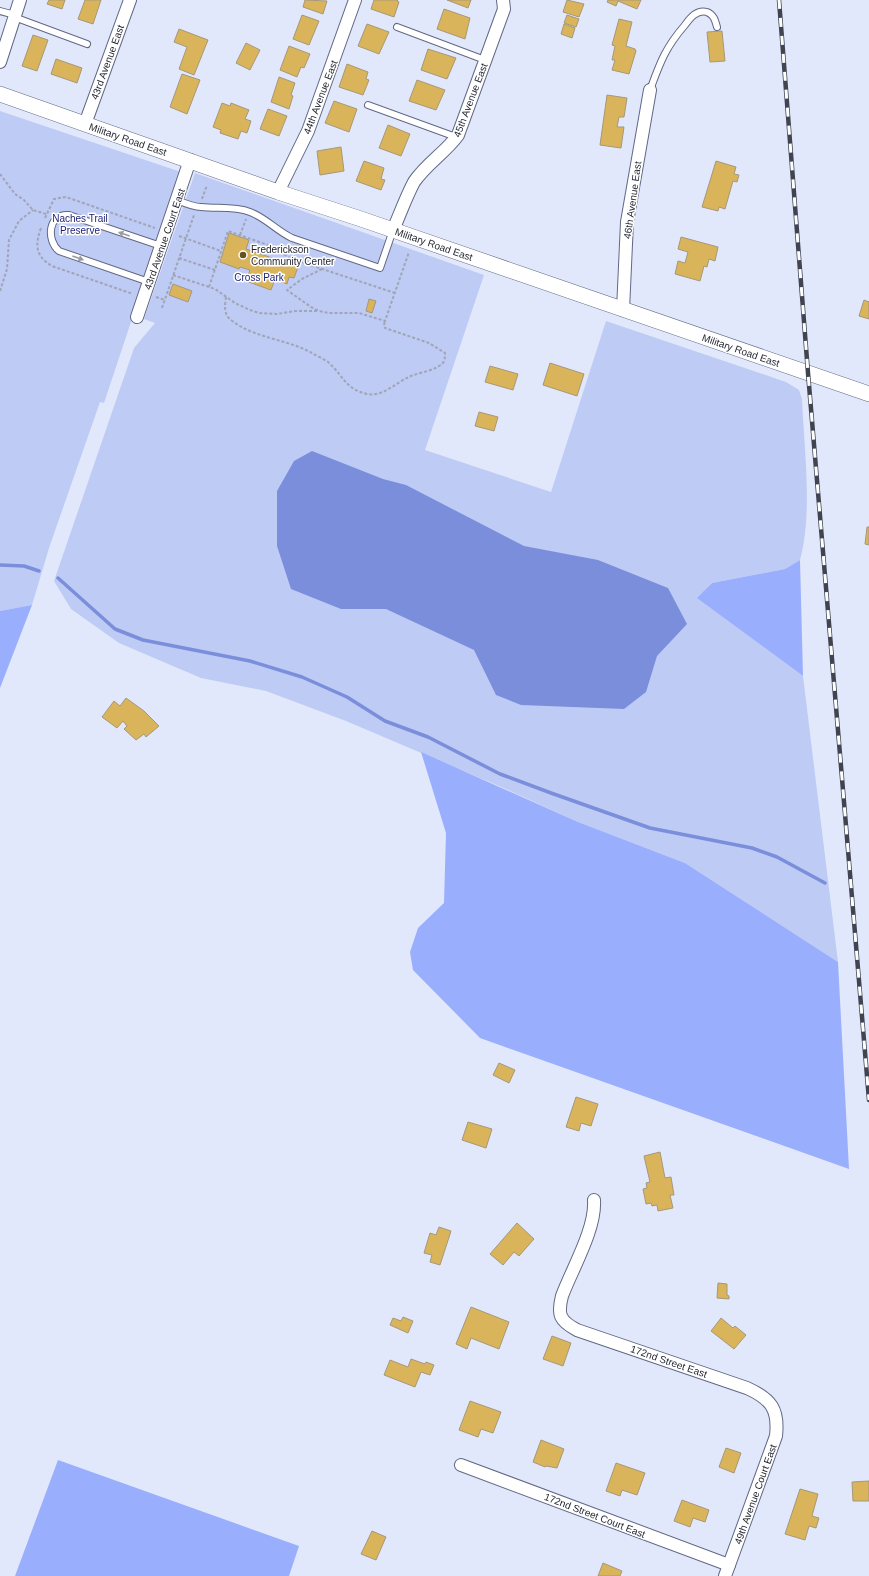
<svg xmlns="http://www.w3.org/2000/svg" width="869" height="1576" viewBox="0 0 869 1576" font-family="Helvetica,sans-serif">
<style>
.green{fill:#becbf5}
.forest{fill:#99aefd}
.water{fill:#7b8edb}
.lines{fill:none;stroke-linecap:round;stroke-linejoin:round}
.stream{stroke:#7b8edb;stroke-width:3.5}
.building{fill:#dab45b;stroke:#a59879}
.service-casing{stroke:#606884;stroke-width:8}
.minor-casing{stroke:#606884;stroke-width:14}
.tertiary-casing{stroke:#606884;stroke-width:16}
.path{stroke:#a0a5b6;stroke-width:2;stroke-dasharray:3 2;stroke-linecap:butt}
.service{stroke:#fff;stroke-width:6}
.minor{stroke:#fff;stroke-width:12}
.tertiary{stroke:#fff;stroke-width:15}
.rail-casing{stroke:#404451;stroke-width:4.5}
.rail{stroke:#fff;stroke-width:3;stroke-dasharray:9;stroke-linecap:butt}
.oneway{fill:#999ba0}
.poi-dot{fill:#675321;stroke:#fff;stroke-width:1.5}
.labels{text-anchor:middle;stroke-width:3;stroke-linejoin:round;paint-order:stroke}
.street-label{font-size:10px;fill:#1d212c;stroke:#fff}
.park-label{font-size:10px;fill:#1a1d75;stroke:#fff}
.poi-label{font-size:10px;fill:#1d212c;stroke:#fff;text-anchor:start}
</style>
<rect width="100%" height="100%" fill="#e2e8fb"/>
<g class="green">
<path d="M 0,111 L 181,172 L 104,403 L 100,402 L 49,548 L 32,605 L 0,611 Z"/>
<path d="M 195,173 L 484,275 L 425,450 L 551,492 L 606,321 L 786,382 L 799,390 L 802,399 C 804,448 813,513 800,560 L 785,569 L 712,583 L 698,598 L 803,676 L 838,962 L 685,863 L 578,822 L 499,786 L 346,721 L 266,691 L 201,678 L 119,643 L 71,609 L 54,581 L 134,348 L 155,323 L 144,319 Z"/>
</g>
<g class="forest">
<path d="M 800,560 L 803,676 L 697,598 L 712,583 L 785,569 Z"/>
<path d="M 32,605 L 0,688 L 0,611 Z"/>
<path d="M 421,752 L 578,822 L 685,863 L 838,962 L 849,1169 L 480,1038 L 413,970 L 410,952 L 418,928 L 444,903 L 446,833 Z"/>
<path d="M 58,1460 L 299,1546 L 289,1576 L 15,1576 Z"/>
</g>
<path class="water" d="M 312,451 L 383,479 L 406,485 L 524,546 L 598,560 L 668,588 L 687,624 L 657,656 L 646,692 L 624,709 L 521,705 L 496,695 L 474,650 L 386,609 L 341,609 L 291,589 L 277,546 L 277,491 L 294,461 Z"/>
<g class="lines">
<g class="stream">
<path d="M 0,565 L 24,566 L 39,571"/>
<path d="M 58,578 L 115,629 L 143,640 L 250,661 L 302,677 L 347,697 L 385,721 L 428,737 L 500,774 L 551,793 L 650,828 L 752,848 L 777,857 L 825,883"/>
</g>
</g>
<g class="building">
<path d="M 49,0 L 65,0 L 62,9 L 47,4 Z"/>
<path d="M 85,0 L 101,0 L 93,24 L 78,19 Z"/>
<path d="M 305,0 L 327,1 L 323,14 L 303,7 Z"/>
<path d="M 374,0 L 398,0 L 397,1 L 399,2 L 394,17 L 371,9 Z"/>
<path d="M 447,0 L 471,0 L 468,8 Z"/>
<path d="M 567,0 L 584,4 L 579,17 L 563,12 Z"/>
<path d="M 608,0 L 641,0 L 637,9 L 618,1 L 616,6 L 607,2 Z"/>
<path d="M 444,9 L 470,18 L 465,39 L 437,29 Z"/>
<path d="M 302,15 L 319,21 L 309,45 L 293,39 Z"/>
<path d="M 567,15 L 579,19 L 576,27 L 564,23 Z"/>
<path d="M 619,19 L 632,22 L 626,46 L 635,49 L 636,51 L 629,74 L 612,70 L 615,60 L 612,60 L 615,46 L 612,45 Z"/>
<path d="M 367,24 L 389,32 L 379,54 L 358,46 Z"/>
<path d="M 564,24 L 575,28 L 572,38 L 561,34 Z"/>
<path d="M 179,29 L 208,40 L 194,75 L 179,69 L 187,47 L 174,42 Z"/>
<path d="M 722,31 L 725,61 L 710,62 L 707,32 Z"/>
<path d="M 33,35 L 48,40 L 37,71 L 22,66 Z"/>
<path d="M 246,43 L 260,50 L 250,70 L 236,63 Z"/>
<path d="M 289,46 L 310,54 L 304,68 L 301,67 L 297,77 L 280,70 Z"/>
<path d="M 428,49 L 456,58 L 447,79 L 421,70 Z"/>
<path d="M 56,59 L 82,68 L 77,83 L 51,74 Z"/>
<path d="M 347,64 L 368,72 L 366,79 L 369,80 L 363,95 L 339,87 Z"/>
<path d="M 182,74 L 200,80 L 187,114 L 170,107 Z"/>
<path d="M 279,77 L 295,83 L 291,95 L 293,96 L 289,109 L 271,102 Z"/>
<path d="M 417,80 L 445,90 L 436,110 L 409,101 Z"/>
<path d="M 607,95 L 627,98 L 624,117 L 619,117 L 617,127 L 624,127 L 621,148 L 600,145 Z"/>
<path d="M 334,101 L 357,109 L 349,132 L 325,123 Z"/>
<path d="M 222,103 L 230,106 L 231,103 L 249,110 L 245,119 L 251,121 L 247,133 L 241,131 L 238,139 L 220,133 L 221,130 L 213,127 Z"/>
<path d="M 268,109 L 287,116 L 279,136 L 260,129 Z"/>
<path d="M 388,125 L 410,134 L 401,156 L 379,148 Z"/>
<path d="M 341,147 L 344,171 L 320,175 L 317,151 Z"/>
<path d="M 364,161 L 384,168 L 381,179 L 385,180 L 381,190 L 356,181 Z"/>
<path d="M 716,161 L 736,167 L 734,174 L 739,175 L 737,182 L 733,181 L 725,209 L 719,207 L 718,211 L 702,207 Z"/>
<path d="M 229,233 L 249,240 L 246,249 L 298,267 L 294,278 L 289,277 L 287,284 L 275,279 L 271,290 L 246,281 L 250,270 L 240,267 L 239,269 L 220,262 Z"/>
<path d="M 681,237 L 718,247 L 715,261 L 709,259 L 707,267 L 704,266 L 700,281 L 675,274 L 678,261 L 685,263 L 688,252 L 678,249 Z"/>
<path d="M 173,284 L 192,291 L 188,302 L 169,295 Z"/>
<path d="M 369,299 L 376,301 L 372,313 L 366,311 Z"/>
<path d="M 864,300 L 869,302 L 869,301 L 869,319 L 859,316 Z"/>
<path d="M 550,363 L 584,374 L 577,396 L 543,385 Z"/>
<path d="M 490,366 L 518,374 L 513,390 L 485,382 Z"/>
<path d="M 479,412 L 498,417 L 494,431 L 475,426 Z"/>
<path d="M 867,527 L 869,527 L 869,545 L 865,544 Z"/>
<path d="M 126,698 L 144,711 L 159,726 L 146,737 L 144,734 L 136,740 L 124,729 L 127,726 L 123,721 L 117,728 L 102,717 L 114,701 L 120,706 Z"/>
<path d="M 499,1063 L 515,1070 L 509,1083 L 493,1075 Z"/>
<path d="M 576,1097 L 598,1104 L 591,1126 L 581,1123 L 579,1131 L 566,1127 Z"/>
<path d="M 468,1122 L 492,1129 L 486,1148 L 462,1140 Z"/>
<path d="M 660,1152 L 665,1178 L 671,1177 L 674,1195 L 670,1195 L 673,1208 L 658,1211 L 657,1205 L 652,1206 L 651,1203 L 646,1204 L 643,1189 L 647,1188 L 646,1183 L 650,1182 L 644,1156 Z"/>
<path d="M 517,1223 L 534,1239 L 519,1256 L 514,1252 L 503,1265 L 490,1254 Z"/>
<path d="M 439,1227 L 451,1231 L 440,1265 L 430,1262 L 432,1255 L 424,1253 L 430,1233 L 436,1235 Z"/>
<path d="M 718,1283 L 727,1284 L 727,1295 L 729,1296 L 729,1299 L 717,1298 Z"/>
<path d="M 471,1307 L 509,1322 L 499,1349 L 471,1338 L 467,1349 L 456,1344 Z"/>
<path d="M 403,1317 L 413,1321 L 408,1333 L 390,1325 L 393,1318 L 401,1321 Z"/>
<path d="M 721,1318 L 733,1328 L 735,1326 L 746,1335 L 734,1349 L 711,1331 Z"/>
<path d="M 552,1336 L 571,1343 L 563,1366 L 543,1359 Z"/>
<path d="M 411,1359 L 425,1364 L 426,1362 L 434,1365 L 430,1375 L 421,1372 L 415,1387 L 384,1375 L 390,1360 L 408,1367 Z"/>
<path d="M 470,1401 L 501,1412 L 493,1433 L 481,1429 L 478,1437 L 459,1430 Z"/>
<path d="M 541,1440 L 564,1449 L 557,1468 L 546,1466 L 545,1467 L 533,1462 Z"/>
<path d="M 726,1448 L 741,1453 L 734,1473 L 719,1467 Z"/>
<path d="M 616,1463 L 645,1473 L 637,1495 L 622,1490 L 620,1496 L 606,1491 Z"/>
<path d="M 869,1481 L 869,1501 L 853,1501 L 852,1482 Z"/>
<path d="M 800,1489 L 818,1494 L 812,1516 L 819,1518 L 816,1528 L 809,1526 L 805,1540 L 785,1534 Z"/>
<path d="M 682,1500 L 709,1510 L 705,1522 L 693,1518 L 690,1527 L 674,1521 Z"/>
<path d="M 372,1531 L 386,1537 L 376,1560 L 361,1554 Z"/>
<path d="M 603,1563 L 622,1571 L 620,1576 L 598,1576 Z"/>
</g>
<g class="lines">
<g class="service-casing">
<g id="service">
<path d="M 0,11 L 15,15"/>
<path d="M 14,17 L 87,44"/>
<path d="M 397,27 L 485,60"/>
<path d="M 650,90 C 660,63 665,48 685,25 C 690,18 697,9 707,12 C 714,15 715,20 717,27"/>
<path d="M 368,105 L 456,137"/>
<path d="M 177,200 C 184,203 193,207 201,207 C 217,209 234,206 250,212 C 266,218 277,231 292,238 L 380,268 L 393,230"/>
<path d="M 149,282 L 59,251 C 46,240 48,213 69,215 L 161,246"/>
</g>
</g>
<g class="minor-casing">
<g id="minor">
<path d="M 0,62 L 20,0"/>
<path d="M 85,124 L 130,0"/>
<path d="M 278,192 L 308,131 L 355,0"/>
<path d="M 393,230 C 400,214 406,197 414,182 C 426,164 446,152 458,135 L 504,9 L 503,0"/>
<path d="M 623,310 L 627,222 L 650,90"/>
<path d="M 137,317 L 190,160"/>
<path d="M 594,1200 C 596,1229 572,1269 562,1296 C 557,1315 560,1321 577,1330 L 747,1388 C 771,1399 779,1409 776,1436 L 725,1576"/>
<path d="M 461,1465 L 729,1565"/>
</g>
</g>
<g class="tertiary-casing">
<path id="tertiary" d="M 0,94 L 278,192 L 361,219 L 869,394"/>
</g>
<g class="path">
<path d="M 0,174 L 15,194 L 24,200 L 33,210 L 46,214"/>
<path d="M 202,199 L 207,185"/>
<path d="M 45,218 L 54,199 L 66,197 L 155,228"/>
<path d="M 41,228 C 35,245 35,256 52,266 L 133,294"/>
<path d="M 240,235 L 246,219"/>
<path d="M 179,236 L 221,251"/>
<path d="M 179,258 L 215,270"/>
<path d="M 322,269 L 302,279 L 287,290 L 311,307 L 319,311 L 329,313 L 359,313 L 385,321 L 409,252"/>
<path d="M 173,275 L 215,289 L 235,303 L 250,310 L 259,313 L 277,314 L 295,311 L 319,311"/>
<path d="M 209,287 L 228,231 L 268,245 L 292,259 L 395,293"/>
<path d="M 0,291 L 7,269 L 9,240 L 19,221 L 33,210"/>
<path d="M 156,297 L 165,300"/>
<path d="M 226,297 C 225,305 223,314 231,320 C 253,338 287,339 312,353 C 317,356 324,359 328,362 C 343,375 345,389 367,394 C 384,397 396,382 411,376 C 421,372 433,371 442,364 C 445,361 445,357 445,353 L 429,343 L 385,328 L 384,325 L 385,321"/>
<path d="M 162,308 L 194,215"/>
</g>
<use href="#service" class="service"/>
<use href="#minor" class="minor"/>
<use href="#tertiary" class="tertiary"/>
<g class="rail-casing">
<path id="rail" d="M 779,0 L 808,373 L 869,1100"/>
</g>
<use href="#rail" class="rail"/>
</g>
<defs><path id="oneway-solid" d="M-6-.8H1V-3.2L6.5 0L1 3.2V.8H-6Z"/></defs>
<g class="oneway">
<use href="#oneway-solid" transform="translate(124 234) rotate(-161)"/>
<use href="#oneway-solid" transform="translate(78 258) rotate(20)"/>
</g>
<circle class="poi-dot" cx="243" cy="255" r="4"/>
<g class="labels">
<g class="street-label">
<text transform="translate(107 62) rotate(-70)" y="4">43rd Avenue East</text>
<text transform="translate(320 97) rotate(-69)" y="4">44th Avenue East</text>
<text transform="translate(470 100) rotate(-69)" y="4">45th Avenue East</text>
<text transform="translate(128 139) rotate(19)" y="4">Military Road East</text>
<text transform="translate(632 200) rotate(-82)" y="4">46th Avenue East</text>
<text transform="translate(164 239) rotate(-71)" y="4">43rd Avenue Court East</text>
<text transform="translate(434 244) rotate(19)" y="4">Military Road East</text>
<text transform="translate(741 350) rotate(19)" y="4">Military Road East</text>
<text transform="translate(669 1361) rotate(19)" y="4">172nd Street East</text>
<text transform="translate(755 1494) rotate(-70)" y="4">49th Avenue Court East</text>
<text transform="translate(595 1515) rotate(21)" y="4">172nd Street Court East</text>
</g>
<g class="park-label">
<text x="80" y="222">Naches Trail<tspan x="80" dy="12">Preserve</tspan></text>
<text x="259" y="281">Cross Park</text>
</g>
<g class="poi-label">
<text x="251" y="253">Frederickson<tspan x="251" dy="12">Community Center</tspan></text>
</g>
</g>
</svg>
